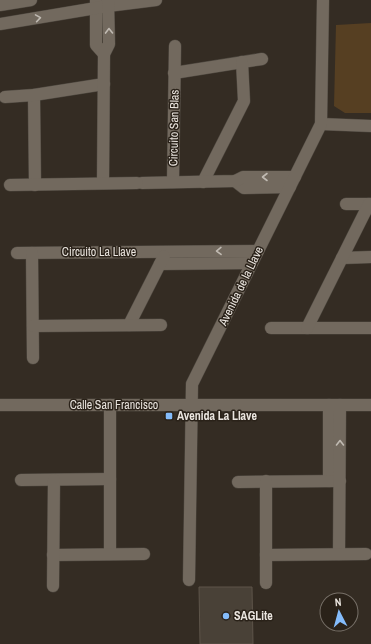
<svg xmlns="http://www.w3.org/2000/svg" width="371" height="644" viewBox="0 0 371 644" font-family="'Archivo Narrow',sans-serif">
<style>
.green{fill:#563f22}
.building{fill:#494137;stroke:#5e554a}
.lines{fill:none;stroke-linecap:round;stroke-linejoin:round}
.street-casing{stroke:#4d473f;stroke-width:13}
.secondary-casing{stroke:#4d473f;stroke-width:13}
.street{stroke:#72695e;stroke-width:12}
.secondary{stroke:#72695e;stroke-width:12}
.oneway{stroke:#c0bab2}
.poi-dot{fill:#84bcfb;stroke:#2a2219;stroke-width:1.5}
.labels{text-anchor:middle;stroke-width:3;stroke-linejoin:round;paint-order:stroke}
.street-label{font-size:12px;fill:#eae5df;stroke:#2a2219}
.poi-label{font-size:12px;font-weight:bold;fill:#eae5df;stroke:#2a2219;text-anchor:start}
</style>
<rect width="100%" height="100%" fill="#342c23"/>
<path class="green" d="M 371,23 L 371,113 L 345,113 L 334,106 L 336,25 Z"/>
<path class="building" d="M 199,587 L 252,587 L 253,644 L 200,644 Z"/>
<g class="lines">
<g class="street-casing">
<g id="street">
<path d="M 96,1 L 96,45 L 104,54"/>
<path d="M 0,5 L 31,0"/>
<path d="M 0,24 L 108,6 L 156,0"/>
<path d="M 174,73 L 262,59"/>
<path d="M 34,95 L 35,185"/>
<path d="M 5,97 L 34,95 L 104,84"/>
<path d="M 321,124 L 371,126"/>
<path d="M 235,181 L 244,188 L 290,187"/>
<path d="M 173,182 L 175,46"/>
<path d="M 203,182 L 244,101 L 242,62"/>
<path d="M 103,183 L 104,54 L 109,44 L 108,0"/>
<path d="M 142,183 L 235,181 L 243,177 L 295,177"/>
<path d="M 10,185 L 137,183"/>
<path d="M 346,204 L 371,204"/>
<path d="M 17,253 L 258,251"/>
<path d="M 32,253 L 33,358"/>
<path d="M 342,258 L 371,257"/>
<path d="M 160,264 L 252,263"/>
<path d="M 129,325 L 164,256"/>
<path d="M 33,326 L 161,325"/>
<path d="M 271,328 L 371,328"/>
<path d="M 307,328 L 369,204"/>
<path d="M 21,480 L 110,479"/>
<path d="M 329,481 L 329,405"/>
<path d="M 238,482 L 340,481"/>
<path d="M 110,554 L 110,405"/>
<path d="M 339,554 L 340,405"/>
<path d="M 53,555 L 144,554"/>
<path d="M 266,555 L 366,554"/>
<path d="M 189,580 L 192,384 L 321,124 L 323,0"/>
<path d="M 266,583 L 266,481"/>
<path d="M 53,586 L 54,480"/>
</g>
</g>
<g class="secondary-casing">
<path id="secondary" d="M 0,405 L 371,405"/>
</g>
<use href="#street" class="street"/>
<use href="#secondary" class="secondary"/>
</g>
<defs><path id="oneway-chevron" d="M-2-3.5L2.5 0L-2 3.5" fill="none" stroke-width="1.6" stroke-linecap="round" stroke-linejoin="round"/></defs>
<g class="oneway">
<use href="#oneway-chevron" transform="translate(38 18) rotate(-9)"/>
<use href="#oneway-chevron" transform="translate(109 31) rotate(-91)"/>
<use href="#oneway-chevron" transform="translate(265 177) rotate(-180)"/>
<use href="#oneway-chevron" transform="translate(219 251) rotate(179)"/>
<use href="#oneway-chevron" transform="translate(340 443) rotate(-90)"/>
</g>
<g class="poi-dot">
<rect x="165" y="412" width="8" height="8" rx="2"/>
<circle cx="226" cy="616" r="4"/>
</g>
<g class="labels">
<g class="street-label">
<text transform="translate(174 128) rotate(-89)" y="4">Circuito San Blas</text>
<text x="99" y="256">Circuito La Llave</text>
<text transform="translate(241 286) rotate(-64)" y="4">Avenida de la Llave</text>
<text x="114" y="409">Calle San Francisco</text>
</g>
<g class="poi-label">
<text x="177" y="420">Avenida La Llave</text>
<text x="234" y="620">SAGLite</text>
</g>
</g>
<g transform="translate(339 612) rotate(354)"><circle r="19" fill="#2a2219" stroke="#777068"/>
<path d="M0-3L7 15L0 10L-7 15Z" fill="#84bcfb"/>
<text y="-6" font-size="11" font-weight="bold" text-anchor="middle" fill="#eae5df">N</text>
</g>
</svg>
